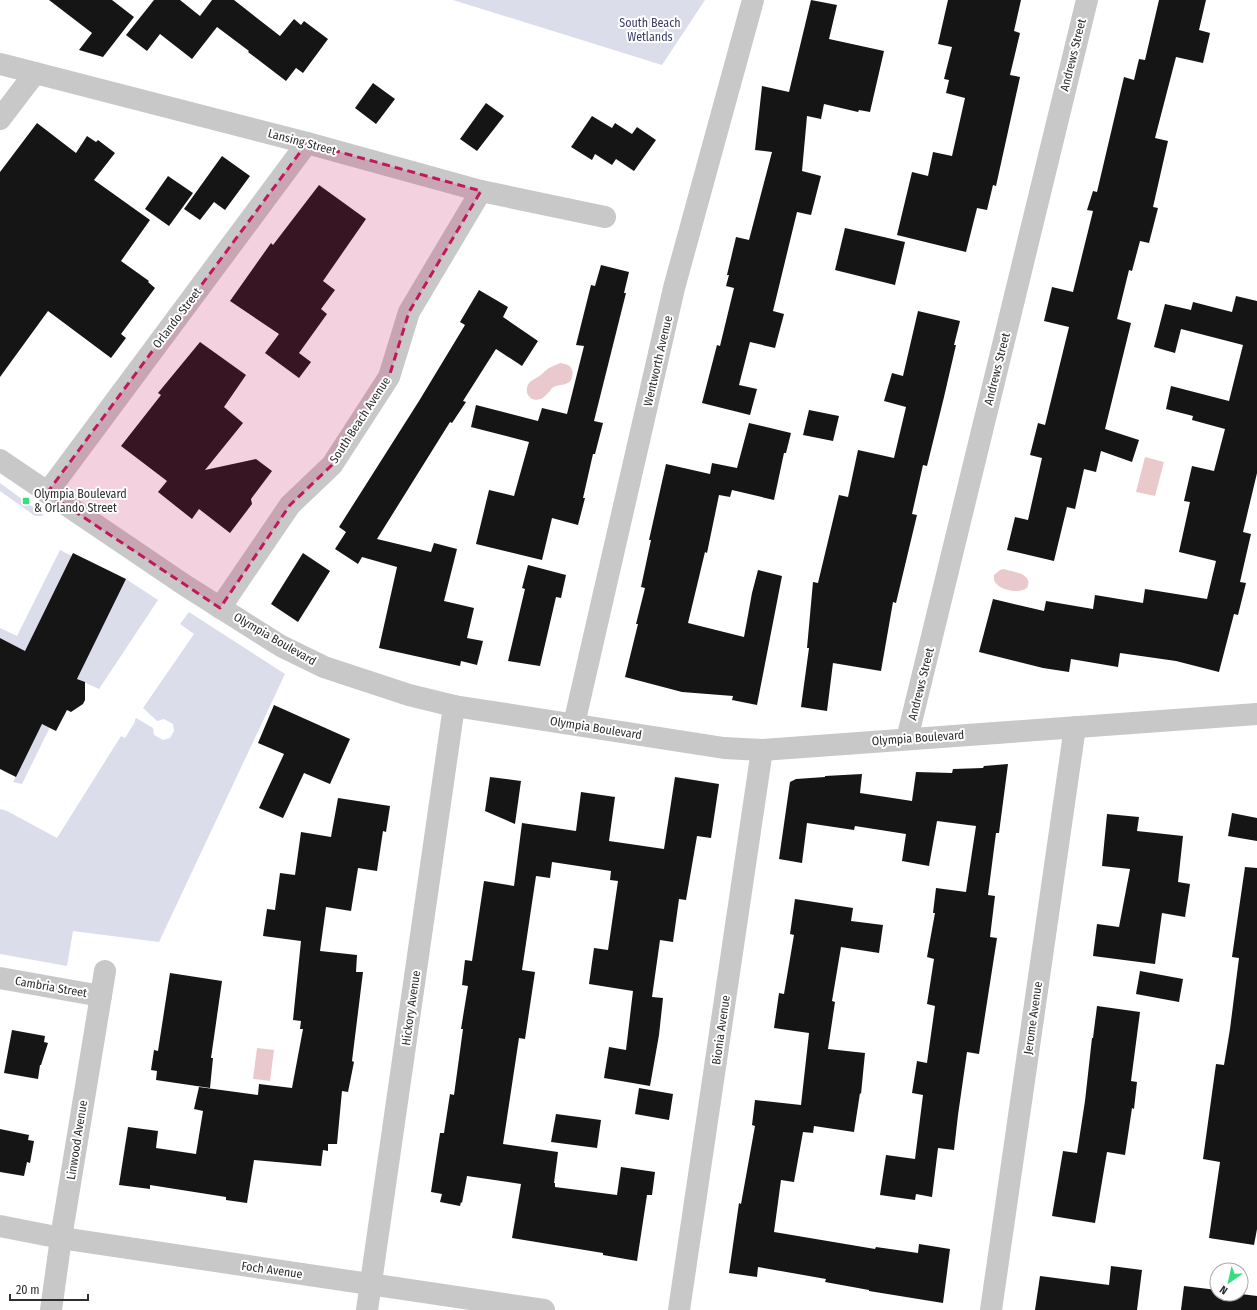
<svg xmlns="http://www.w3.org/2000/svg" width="1257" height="1310" viewBox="0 0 1257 1310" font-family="'Fira Sans Condensed',sans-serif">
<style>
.green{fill:#dcddeb}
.water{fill:#eac9cd}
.building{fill:#151515}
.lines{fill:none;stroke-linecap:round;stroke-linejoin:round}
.minor{stroke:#c8c8c8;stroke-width:22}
.marked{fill:#c2185b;fill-opacity:0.2;stroke:#c2185b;stroke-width:3;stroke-dasharray:8 5;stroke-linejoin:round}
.poi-dot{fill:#35e07c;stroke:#fff;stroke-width:1.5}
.labels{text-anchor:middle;stroke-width:4;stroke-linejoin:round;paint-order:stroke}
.park-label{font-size:12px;fill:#3d3d68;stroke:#fff}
.street-label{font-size:12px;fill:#2e2e2e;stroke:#fff}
.poi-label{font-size:12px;fill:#2e2e2e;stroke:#fff;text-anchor:start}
</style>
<rect width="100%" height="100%" fill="#fff"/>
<g class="green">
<path d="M 453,0 L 705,0 L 662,65 Z"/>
<path d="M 0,483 L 44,515 L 41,516 L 35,516 L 0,491 Z"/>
<path d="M 60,550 L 72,556 L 25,651 L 0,638 L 0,628 L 17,636 Z"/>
<path d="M 126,579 L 158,600 L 99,689 L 77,679 Z"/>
<path d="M 189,612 L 285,674 L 159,942 L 73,931 L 67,966 L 0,954 L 0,809 L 7,811 L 57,838 L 121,736 L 125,738 L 135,722 L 135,720 L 136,718 L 153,728 L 154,735 L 163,740 L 170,738 L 174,731 L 173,724 L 164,719 L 157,721 L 143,708 L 194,634 L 180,624 Z"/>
<path d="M 42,724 L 50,727 L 22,784 L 13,782 Z"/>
</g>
<g class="water">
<path d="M 560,363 C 565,364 569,364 571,368 C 573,371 573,374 572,377 C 570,387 559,383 552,388 C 552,388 549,393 548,393 C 536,408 521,395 529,383 C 532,379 538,378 542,374 C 544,372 546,370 549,368 C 552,366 557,365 560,363 Z"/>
<path d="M 1145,457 L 1164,462 L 1155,496 L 1136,492 Z"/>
<path d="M 1003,569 C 1013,572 1034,573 1027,588 C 1018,595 991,589 994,575 L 1000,570 Z"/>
<path d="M 257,1048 L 274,1050 L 270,1081 L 253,1079 Z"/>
</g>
<g class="building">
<path d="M 49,0 L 112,0 L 134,17 L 103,57 L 79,50 L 92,33 Z"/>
<path d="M 154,0 L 180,0 L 200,16 L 212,0 L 234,0 L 280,36 L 294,19 L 301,25 L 304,21 L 328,39 L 303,73 L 296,68 L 286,81 L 248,52 L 249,51 L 217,27 L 192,59 L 160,34 L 147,51 L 126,35 Z"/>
<path d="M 811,0 L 837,5 L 829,39 L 884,51 L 870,112 L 859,110 L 858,112 L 824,104 L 821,119 L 807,116 L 802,171 L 821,176 L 811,215 L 797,212 L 773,311 L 784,314 L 775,348 L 750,342 L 739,385 L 757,389 L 750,415 L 702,403 L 717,345 L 720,346 L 734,288 L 726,286 L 729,275 L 727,275 L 736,237 L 749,240 L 772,152 L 755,150 L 762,86 L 789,92 Z"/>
<path d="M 948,0 L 1021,0 L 1014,31 L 1020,33 L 1010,75 L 1020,77 L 996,186 L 993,185 L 987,210 L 977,208 L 966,252 L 897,235 L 912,172 L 928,176 L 933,152 L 952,156 L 965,98 L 946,93 L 949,80 L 944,79 L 952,47 L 938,44 Z"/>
<path d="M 1159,0 L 1206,0 L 1199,30 L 1210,33 L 1203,63 L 1176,57 L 1155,138 L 1168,141 L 1153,207 L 1158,208 L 1149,243 L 1140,241 L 1132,271 L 1129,270 L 1117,319 L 1131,323 L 1105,429 L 1139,440 L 1132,462 L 1101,451 L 1096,472 L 1084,469 L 1075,509 L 1067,507 L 1054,561 L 1007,550 L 1015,517 L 1028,520 L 1042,458 L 1030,455 L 1038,423 L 1045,425 L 1069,327 L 1044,321 L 1052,287 L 1073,292 L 1093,211 L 1087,210 L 1093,191 L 1097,192 L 1124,77 L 1134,80 L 1139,59 L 1145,60 Z"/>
<path d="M 373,83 L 395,99 L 376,124 L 355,108 Z"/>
<path d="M 486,103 L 504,116 L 477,151 L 460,139 Z"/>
<path d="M 592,116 L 612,128 L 615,123 L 632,134 L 637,127 L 656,140 L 634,171 L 616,159 L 612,165 L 595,154 L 592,160 L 571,147 Z"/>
<path d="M 37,123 L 76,153 L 87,136 L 96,142 L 98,140 L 115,153 L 94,180 L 150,220 L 121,261 L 149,281 L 148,282 L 155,288 L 121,334 L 126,338 L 111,358 L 48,311 L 0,377 L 0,172 Z"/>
<path d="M 222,156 L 250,176 L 225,210 L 214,202 L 200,220 L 184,209 Z"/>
<path d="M 168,176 L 193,193 L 169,226 L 145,209 Z"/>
<path d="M 319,185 L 366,219 L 323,281 L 335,290 L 321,309 L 327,314 L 299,353 L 311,362 L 299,378 L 265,353 L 279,334 L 230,301 L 271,243 L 273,245 Z"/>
<path d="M 845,228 L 905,242 L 895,285 L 835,270 Z"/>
<path d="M 601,265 L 629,272 L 624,293 L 626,293 L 594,421 L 603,423 L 595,454 L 593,454 L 583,498 L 585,498 L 578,525 L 552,518 L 542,560 L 476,544 L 489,490 L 514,496 L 529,442 L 471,427 L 476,405 L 538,421 L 542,408 L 567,414 L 584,346 L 576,345 L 591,285 L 595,286 Z"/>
<path d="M 479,290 L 508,307 L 503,317 L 538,341 L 522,366 L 496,349 L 463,401 L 466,402 L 452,423 L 450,422 L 377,539 L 431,552 L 434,543 L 457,549 L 444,601 L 474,608 L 467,638 L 483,641 L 477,665 L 461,661 L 460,666 L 379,648 L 397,567 L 362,557 L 358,564 L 335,549 L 346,532 L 339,527 L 419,401 L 465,325 L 460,322 Z"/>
<path d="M 1236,296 L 1257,301 L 1257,473 L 1243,532 L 1251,534 L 1240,582 L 1246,583 L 1238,615 L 1234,614 L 1219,672 L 1176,661 L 1120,653 L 1118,667 L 1071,659 L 1069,672 L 1043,668 L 979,652 L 993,599 L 1044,611 L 1046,601 L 1093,609 L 1095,595 L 1143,603 L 1145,589 L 1207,599 L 1216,561 L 1179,552 L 1190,502 L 1184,501 L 1192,466 L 1214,471 L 1225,429 L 1192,420 L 1193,416 L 1166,409 L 1171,386 L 1229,401 L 1243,345 L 1181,329 L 1175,353 L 1154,347 L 1165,304 L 1191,310 L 1193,302 L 1232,312 Z"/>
<path d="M 918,311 L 960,321 L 954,345 L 956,345 L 944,397 L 927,466 L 923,465 L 912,514 L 917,515 L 896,603 L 893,602 L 881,671 L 833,663 L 827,711 L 801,707 L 809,648 L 807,648 L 813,582 L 818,583 L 839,495 L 848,497 L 858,450 L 894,458 L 906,407 L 884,401 L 892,373 L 903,376 Z"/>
<path d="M 200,342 L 246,375 L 224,407 L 243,423 L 205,470 L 256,459 L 272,471 L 251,499 L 252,504 L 230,533 L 199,509 L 192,519 L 158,492 L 167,481 L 121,446 L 161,395 L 158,393 Z"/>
<path d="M 809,410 L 839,416 L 833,441 L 803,435 Z"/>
<path d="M 749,423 L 791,433 L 786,453 L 784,453 L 774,500 L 732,490 L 730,497 L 719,495 L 707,553 L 705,552 L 688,623 L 744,637 L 752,593 L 758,570 L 782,576 L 757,705 L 732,700 L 733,696 L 682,692 L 625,677 L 638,624 L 636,624 L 645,588 L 641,587 L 651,540 L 649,540 L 666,464 L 710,474 L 712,463 L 737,468 Z"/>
<path d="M 73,553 L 126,579 L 77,679 L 85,682 L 85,700 L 83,704 L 71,712 L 67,710 L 56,731 L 42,724 L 16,777 L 0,769 L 0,638 L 25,651 Z"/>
<path d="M 303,553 L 330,571 L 298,622 L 271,604 Z"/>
<path d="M 528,565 L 566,575 L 561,598 L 556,597 L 540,666 L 508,661 L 525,589 L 522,588 Z"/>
<path d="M 274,705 L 350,739 L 330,784 L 304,773 L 283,818 L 259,808 L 284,754 L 258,743 Z"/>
<path d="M 1008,764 L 999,833 L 996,833 L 988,895 L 995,896 L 990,937 L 997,938 L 979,1054 L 967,1052 L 958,1115 L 954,1150 L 938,1148 L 932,1197 L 916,1194 L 915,1200 L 880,1195 L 886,1155 L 915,1159 L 923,1095 L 912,1093 L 917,1061 L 927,1063 L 935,1006 L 927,1004 L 934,959 L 927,957 L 935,913 L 933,913 L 936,888 L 966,892 L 976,826 L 937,821 L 929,866 L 902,861 L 906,834 L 855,826 L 854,830 L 807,823 L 802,863 L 779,859 L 790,782 L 796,779 L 825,777 L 825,776 L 862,774 L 860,793 L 912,801 L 916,772 L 952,773 L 953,769 L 983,768 L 984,766 Z"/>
<path d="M 490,777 L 521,781 L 515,824 L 485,811 Z"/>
<path d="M 675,777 L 719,784 L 711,838 L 697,836 L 686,900 L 679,899 L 673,942 L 660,940 L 652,997 L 663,998 L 659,1035 L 650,1086 L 604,1078 L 609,1047 L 626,1050 L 633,991 L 589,984 L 594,948 L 608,950 L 618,881 L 610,880 L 611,871 L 552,862 L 550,878 L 536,876 L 522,970 L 535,972 L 525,1039 L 519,1038 L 503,1144 L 558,1152 L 554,1183 L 555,1183 L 555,1187 L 617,1195 L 621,1167 L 655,1172 L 652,1195 L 647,1195 L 637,1261 L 603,1255 L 603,1253 L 512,1238 L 521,1184 L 467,1176 L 462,1203 L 461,1202 L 460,1206 L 440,1202 L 442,1194 L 431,1192 L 440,1133 L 444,1133 L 450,1094 L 454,1095 L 463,1029 L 461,1029 L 468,986 L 462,985 L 465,960 L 472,961 L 484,881 L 514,886 L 522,823 L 576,831 L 581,792 L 615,797 L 609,841 L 664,849 Z"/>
<path d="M 338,798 L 390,806 L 386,832 L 383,831 L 377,871 L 358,868 L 351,911 L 326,907 L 320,951 L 357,955 L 356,972 L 363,972 L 352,1061 L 354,1062 L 348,1092 L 342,1091 L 337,1144 L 328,1144 L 328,1151 L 323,1150 L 321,1166 L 254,1160 L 247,1203 L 226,1200 L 226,1197 L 150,1185 L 150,1189 L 119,1185 L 128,1127 L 158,1131 L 156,1148 L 196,1154 L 203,1111 L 194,1109 L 199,1087 L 258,1095 L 259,1084 L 292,1088 L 303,1029 L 300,1029 L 301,1021 L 293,1020 L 301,941 L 263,936 L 267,909 L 275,910 L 280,873 L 295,875 L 301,832 L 331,837 Z"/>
<path d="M 1232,813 L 1257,818 L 1257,841 L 1228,836 Z"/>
<path d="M 1107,814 L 1139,817 L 1137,831 L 1183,836 L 1178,882 L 1190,884 L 1185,917 L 1162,913 L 1155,964 L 1093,956 L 1097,924 L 1119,927 L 1130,869 L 1102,866 Z"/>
<path d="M 1245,867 L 1257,868 L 1257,1229 L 1254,1245 L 1209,1238 L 1220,1162 L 1203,1159 L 1216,1064 L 1224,1065 L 1230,1029 L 1239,958 L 1232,957 Z"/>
<path d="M 795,899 L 853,908 L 851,921 L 883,925 L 879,953 L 841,947 L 832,1001 L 835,1002 L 828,1049 L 865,1053 L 861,1094 L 860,1093 L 854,1132 L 814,1126 L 813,1133 L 803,1132 L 794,1182 L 781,1180 L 774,1232 L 875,1249 L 876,1247 L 918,1253 L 919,1244 L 950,1249 L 943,1303 L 869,1291 L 869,1290 L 825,1282 L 826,1279 L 758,1267 L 757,1277 L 729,1273 L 739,1203 L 741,1204 L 755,1126 L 752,1125 L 755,1100 L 801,1105 L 809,1033 L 774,1028 L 779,993 L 784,994 L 794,935 L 790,934 Z"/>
<path d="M 1140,971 L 1183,979 L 1179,1002 L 1136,994 Z"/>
<path d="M 170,973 L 222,981 L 211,1058 L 213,1058 L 210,1088 L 156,1080 L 157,1071 L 151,1070 L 154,1050 L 158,1051 Z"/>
<path d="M 1097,1006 L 1140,1012 L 1131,1081 L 1137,1082 L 1134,1109 L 1132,1108 L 1125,1155 L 1107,1152 L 1095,1223 L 1052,1216 L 1063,1151 L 1077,1153 L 1085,1101 L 1092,1038 L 1093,1038 Z"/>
<path d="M 12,1030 L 45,1036 L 44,1042 L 48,1043 L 41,1065 L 40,1065 L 38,1079 L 4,1073 Z"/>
<path d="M 639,1088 L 673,1094 L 669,1120 L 635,1114 Z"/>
<path d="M 556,1114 L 601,1120 L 597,1148 L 551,1142 Z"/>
<path d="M 0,1129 L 29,1135 L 28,1140 L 34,1141 L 30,1163 L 27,1162 L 24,1176 L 0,1172 Z"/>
<path d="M 1111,1266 L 1142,1270 L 1137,1310 L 1035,1310 L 1040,1276 L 1109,1285 Z"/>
<path d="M 1184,1286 L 1217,1290 L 1217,1294 L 1241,1294 L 1257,1296 L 1257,1310 L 1181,1310 Z"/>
</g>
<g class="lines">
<g class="minor">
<path d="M 0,64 L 307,143 L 481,191 L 605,217"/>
<path d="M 0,119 L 35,73"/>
<path d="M 0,460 L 186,586 L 281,646 L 324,667 L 409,695 L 454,706 L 724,748 L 762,750 L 1257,714"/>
<path d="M 47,493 L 307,143"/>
<path d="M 220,608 L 290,505 L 332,465 L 389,377 L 409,312 L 481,191"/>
<path d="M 574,724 L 674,288 L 753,0"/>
<path d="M 907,739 L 1087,0"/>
<path d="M 0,978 L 101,996"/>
<path d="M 0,1226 L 61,1238 L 544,1310"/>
<path d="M 51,1310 L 61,1238 L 105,971"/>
<path d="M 367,1310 L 454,706"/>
<path d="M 679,1310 L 762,750"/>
<path d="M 991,1310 L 1075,727"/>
</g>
</g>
<path class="marked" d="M 307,143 L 481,191 L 409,312 L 389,377 L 332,465 L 290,505 L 220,608 L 47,493 Z"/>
<rect class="poi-dot" x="22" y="497" width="8" height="8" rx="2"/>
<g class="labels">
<g class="park-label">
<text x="650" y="27">South Beach<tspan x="650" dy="14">Wetlands</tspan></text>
</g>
<g class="street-label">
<text transform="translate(1073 55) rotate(-76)" y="4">Andrews Street</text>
<text transform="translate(302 142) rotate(15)" y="4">Lansing Street</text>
<text transform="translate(177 318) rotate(-53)" y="4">Orlando Street</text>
<text transform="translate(658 361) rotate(-77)" y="4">Wentworth Avenue</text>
<text transform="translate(997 369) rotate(-76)" y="4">Andrews Street</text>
<text transform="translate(360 420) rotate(-57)" y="4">South Beach Avenue</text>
<text transform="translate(275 639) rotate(30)" y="4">Olympia Boulevard</text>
<text transform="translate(921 684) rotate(-76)" y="4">Andrews Street</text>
<text transform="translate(596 728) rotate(9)" y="4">Olympia Boulevard</text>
<text transform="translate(918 738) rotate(-4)" y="4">Olympia Boulevard</text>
<text transform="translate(51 987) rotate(10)" y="4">Cambria Street</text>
<text transform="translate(411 1008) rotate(-82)" y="4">Hickory Avenue</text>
<text transform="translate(1033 1018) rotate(-82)" y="4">Jerome Avenue</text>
<text transform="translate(721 1030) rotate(-82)" y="4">Bionia Avenue</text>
<text transform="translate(77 1140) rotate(-81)" y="4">Linwood Avenue</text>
<text transform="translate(272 1270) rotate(8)" y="4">Foch Avenue</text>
</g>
<g class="poi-label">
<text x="34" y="498">Olympia Boulevard<tspan x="34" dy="14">&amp; Orlando Street</tspan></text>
</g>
</g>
<g transform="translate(1229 1282) rotate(214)"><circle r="19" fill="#ffffff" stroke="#ababab"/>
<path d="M0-3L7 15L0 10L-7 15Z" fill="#35e07c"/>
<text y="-6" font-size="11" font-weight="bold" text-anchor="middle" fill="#2e2e2e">N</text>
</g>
<path d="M10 1294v6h78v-6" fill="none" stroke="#2e2e2e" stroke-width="2"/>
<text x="16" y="1294" font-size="12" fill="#2e2e2e" stroke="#ffffff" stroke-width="3" paint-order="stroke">20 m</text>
</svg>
